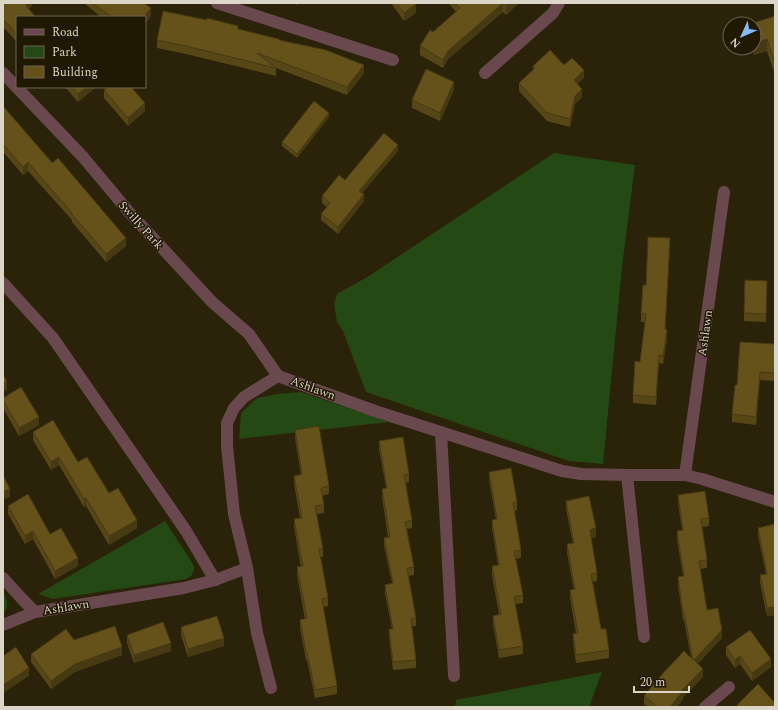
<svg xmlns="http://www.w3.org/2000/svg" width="778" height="710" viewBox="0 0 778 710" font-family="Spectral,serif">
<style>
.green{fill:#254914}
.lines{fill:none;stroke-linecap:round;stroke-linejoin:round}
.street{stroke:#69494e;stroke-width:12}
.wall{fill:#574716}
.shaded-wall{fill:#473912}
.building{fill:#65521a;stroke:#473912}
.labels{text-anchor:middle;stroke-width:3;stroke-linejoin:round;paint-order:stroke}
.street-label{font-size:12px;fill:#dbd6c7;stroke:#211802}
</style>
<rect width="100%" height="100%" fill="#2a2209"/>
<g class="green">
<path d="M 554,153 L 635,165 L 622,267 L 603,464 L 569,461 L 366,392 L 343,331 L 337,322 L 334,304 L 337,294 L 369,276 Z"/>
<path d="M 301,392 L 389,422 L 239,439 L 241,413 L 257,398 L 277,394 Z"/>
<path d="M 165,521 L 184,550 L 194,566 L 194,570 L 191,576 L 186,579 L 53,599 L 38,594 Z"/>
<path d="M 3,592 C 7,599 10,607 3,613 Z"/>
<path d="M 602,672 L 589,707 L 455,707 L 456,700 Z"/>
</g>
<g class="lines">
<g class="street">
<path d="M 217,3 L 393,60"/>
<path d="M 3,73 L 83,157 L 129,212 L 212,302 L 249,334 L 278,376"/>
<path d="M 485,73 L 553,13 L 559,3"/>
<path d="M 3,283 L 53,338 L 186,531 L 215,580"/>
<path d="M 278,376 L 375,411 L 562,471 L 581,474 L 627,475 L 685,475 L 702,479 L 775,502"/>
<path d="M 441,432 L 454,676"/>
<path d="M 627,475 L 644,637"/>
<path d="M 685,475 L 724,192"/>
<path d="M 3,578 L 24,601 L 35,612"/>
<path d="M 3,625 L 35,612 L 184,588 L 215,580 L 247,568"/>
<path d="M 271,688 L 257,633 L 247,568 L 234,514 L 227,446 L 227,423 L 234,408 L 244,397 L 278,376"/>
<path d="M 705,707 L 729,687"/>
</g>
</g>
<g class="wall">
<path d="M 3,3 L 17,17 L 17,42 L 5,29 L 3,28 Z"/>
<path d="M 84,3 L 144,3 L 151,16 L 145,17 L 101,17 Z"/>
<path d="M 291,3 L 298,3 L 298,5 Z"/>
<path d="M 391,3 L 416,3 L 416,13 L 404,21 Z"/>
<path d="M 450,3 L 519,3 L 506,15 L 503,12 L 448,59 L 443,68 L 420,55 L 420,46 L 433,32 L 456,12 L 450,5 Z"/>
<path d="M 775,16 L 775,71 L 774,72 L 767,51 L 754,55 L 752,48 L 754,48 Z"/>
<path d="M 238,29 L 279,40 L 364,73 L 347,95 L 276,68 L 276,76 L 186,54 L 157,48 L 157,40 Z"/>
<path d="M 564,65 L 584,78 L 577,84 L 582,97 L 575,104 L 570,127 L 547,121 L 519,91 L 519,83 L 533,70 L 533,66 Z"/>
<path d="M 65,87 L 96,87 L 78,102 Z"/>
<path d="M 104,90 L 145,111 L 128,126 L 104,98 Z"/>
<path d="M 454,90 L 440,121 L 412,108 L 412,100 Z"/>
<path d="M 3,106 L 126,246 L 106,262 L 72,222 L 72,220 L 28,171 L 23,175 L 3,152 Z"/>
<path d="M 329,117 L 297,158 L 282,146 L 282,142 Z"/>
<path d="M 398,151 L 362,193 L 364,201 L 338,234 L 321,220 L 321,214 L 327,207 L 322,203 L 322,196 L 345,180 Z"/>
<path d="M 670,247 L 665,330 L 667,338 L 663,364 L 659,363 L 656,405 L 633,403 L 633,395 L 640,362 L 645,322 L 641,322 L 641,314 L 646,285 Z"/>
<path d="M 767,281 L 766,322 L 744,321 L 744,313 Z"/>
<path d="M 775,344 L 775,381 L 760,380 L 756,425 L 732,422 L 732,414 L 737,385 Z"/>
<path d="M 3,398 L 39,425 L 19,436 L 3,408 Z"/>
<path d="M 295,430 L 329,486 L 329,494 L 322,496 L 324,505 L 324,513 L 317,514 L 323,549 L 323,557 L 321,557 L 328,598 L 328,606 L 323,607 L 337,686 L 337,694 L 315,698 L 307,660 L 306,660 L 300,628 L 300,620 L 305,619 L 297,575 L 297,567 L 301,567 L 294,527 L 294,519 L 300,518 L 294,484 L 294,476 L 301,475 L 295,438 Z"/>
<path d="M 33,432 L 78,462 L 109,493 L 137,528 L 109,545 L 86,506 L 84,507 L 59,465 L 51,470 L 33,440 Z"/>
<path d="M 379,441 L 409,474 L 409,482 L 406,483 L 412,520 L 412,528 L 407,529 L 414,567 L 414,575 L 408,576 L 416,618 L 416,626 L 412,626 L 416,660 L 416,668 L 393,670 L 389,637 L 389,629 L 392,629 L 385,593 L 385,585 L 392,583 L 384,546 L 384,538 L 388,537 L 382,497 L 382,489 L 386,488 L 379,449 Z"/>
<path d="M 489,472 L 517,502 L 517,510 L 515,511 L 521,550 L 521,558 L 516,559 L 523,595 L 523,603 L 515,604 L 523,646 L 523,654 L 499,658 L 493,624 L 493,616 L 499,614 L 492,575 L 492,566 L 498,565 L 492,528 L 492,520 L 496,520 L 489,480 Z"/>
<path d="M 678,495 L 709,518 L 709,526 L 702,527 L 707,560 L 707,568 L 700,569 L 707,610 L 722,638 L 697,664 L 703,677 L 683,697 L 683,699 L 677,707 L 648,707 L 644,704 L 644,696 L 691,658 L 684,620 L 683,620 L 678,585 L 678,577 L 683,576 L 677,539 L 677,531 L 682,530 L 678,503 Z"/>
<path d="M 566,501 L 596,537 L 591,538 L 597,573 L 597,581 L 593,582 L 601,629 L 609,650 L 609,658 L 576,663 L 573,642 L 573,634 L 576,633 L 570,598 L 570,590 L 574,590 L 567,553 L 567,544 L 573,544 L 566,509 Z"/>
<path d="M 8,506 L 50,534 L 78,566 L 55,579 L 33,539 L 25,544 L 8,514 Z"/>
<path d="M 775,524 L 775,615 L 767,616 L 760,583 L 760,575 L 766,574 L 758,536 L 758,528 Z"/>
<path d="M 181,627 L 224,646 L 188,657 L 181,635 Z"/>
<path d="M 127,635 L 171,651 L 134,663 L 127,643 Z"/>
<path d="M 726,647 L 771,667 L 752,681 L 740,664 L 735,668 L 726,655 Z"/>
<path d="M 31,654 L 122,655 L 75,672 L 51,689 L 31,662 Z"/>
</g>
<g class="shaded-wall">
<path d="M 28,3 L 34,3 L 26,13 L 26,6 Z"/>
<path d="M 503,3 L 503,12 L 448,59 L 443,68 L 443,60 L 448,51 Z"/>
<path d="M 510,3 L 519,3 L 506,15 L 506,6 Z"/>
<path d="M 416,4 L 416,13 L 404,21 L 404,13 Z"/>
<path d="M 151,8 L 151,16 L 145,24 L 145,17 L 144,17 Z"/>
<path d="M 767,39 L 767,51 L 754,55 L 754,44 Z"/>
<path d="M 774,60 L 775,60 L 775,71 L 774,72 Z"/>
<path d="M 364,65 L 364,73 L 347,95 L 347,87 Z"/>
<path d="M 584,70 L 584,78 L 574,87 L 574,80 Z"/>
<path d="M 454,82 L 454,90 L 440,121 L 440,113 Z"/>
<path d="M 87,87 L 96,87 L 78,102 L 78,94 Z"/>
<path d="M 582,89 L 582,97 L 575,104 L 570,127 L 570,119 L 575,96 Z"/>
<path d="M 145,103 L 145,111 L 128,126 L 128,118 Z"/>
<path d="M 329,113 L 329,117 L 297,158 L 297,154 Z"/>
<path d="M 398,145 L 398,151 L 359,197 L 359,191 Z"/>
<path d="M 28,162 L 28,171 L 23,175 L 23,167 Z"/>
<path d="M 364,194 L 364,201 L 338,234 L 338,227 Z"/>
<path d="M 126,238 L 126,246 L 106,262 L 106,254 Z"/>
<path d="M 670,238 L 670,247 L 665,338 L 665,329 Z"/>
<path d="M 667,330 L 667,338 L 663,364 L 663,356 Z"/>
<path d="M 659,355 L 659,363 L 656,405 L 656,397 Z"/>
<path d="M 760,372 L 760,380 L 756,425 L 756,417 Z"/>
<path d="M 7,381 L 7,390 L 3,391 L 3,383 Z"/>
<path d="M 39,417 L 39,425 L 19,436 L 19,428 Z"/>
<path d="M 59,457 L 59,465 L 51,470 L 51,462 Z"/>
<path d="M 10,489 L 10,497 L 3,500 L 3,492 Z"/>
<path d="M 86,498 L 86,506 L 84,507 L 84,499 Z"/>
<path d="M 137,520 L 137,528 L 109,545 L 109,536 Z"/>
<path d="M 596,528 L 596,537 L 590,538 L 590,530 Z"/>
<path d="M 33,531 L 33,539 L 25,544 L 25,536 Z"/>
<path d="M 78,558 L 78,566 L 55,579 L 55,571 Z"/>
<path d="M 775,607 L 775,615 L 767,616 L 767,608 Z"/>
<path d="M 722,630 L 722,638 L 694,668 L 694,660 Z"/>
<path d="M 224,638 L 224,646 L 188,657 L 188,649 Z"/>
<path d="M 171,643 L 171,651 L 134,663 L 134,655 Z"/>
<path d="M 122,647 L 122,655 L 75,672 L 51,689 L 51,681 L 75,664 Z"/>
<path d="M 740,656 L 740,664 L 735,668 L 735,660 Z"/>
<path d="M 771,659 L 771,667 L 752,681 L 752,673 Z"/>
<path d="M 29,668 L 29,676 L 3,693 L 3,685 Z"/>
<path d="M 703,669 L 703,677 L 683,697 L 683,699 L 677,707 L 670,707 L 682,690 Z"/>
</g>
<g class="building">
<path d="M 3,3 L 28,3 L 26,6 L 36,17 L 17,17 L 17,34 L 5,21 L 5,22 L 3,20 Z"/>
<path d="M 93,3 L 144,3 L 151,8 L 144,17 L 112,17 Z"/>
<path d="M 397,3 L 416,3 L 416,4 L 404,13 Z"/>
<path d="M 455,3 L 510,3 L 506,6 L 503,3 L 448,51 L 443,60 L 420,46 L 430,30 L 433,32 L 460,8 Z"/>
<path d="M 163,11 L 207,20 L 207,18 L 238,26 L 238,29 L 279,39 L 279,40 L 326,50 L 364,65 L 347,87 L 257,53 L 276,68 L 186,46 L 157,40 Z"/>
<path d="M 775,16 L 775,60 L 774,60 L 767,39 L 754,44 L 754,24 L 750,24 Z"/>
<path d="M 550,50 L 564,65 L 572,58 L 584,70 L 574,80 L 582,89 L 575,96 L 570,119 L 547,113 L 519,83 L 535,68 L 533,66 Z"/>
<path d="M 426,69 L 454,82 L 440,113 L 412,100 Z"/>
<path d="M 72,87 L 87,87 L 78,94 Z"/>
<path d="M 108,87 L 131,87 L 145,103 L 128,118 L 104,90 Z"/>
<path d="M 314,101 L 329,113 L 297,154 L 282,142 Z"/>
<path d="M 3,106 L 52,163 L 58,158 L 126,238 L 106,254 L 72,214 L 72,213 L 28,162 L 23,167 L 3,144 Z"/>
<path d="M 384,133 L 398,145 L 359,191 L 364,194 L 338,227 L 321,214 L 330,203 L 322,196 L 339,175 L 345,180 Z"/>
<path d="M 648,237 L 670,238 L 665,329 L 667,330 L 663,356 L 659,355 L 656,397 L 633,395 L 635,361 L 640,362 L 646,314 L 641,314 L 643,285 L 646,285 Z"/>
<path d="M 745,280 L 767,281 L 766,314 L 744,313 Z"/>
<path d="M 740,342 L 775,344 L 775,373 L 760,372 L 756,417 L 732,414 L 735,385 L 737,385 Z"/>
<path d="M 3,375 L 7,381 L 3,383 Z"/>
<path d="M 21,387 L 39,417 L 19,428 L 3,400 L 3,398 Z"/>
<path d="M 53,420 L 78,462 L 87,457 L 109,493 L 118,488 L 137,520 L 109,536 L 86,498 L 84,499 L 59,457 L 51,462 L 33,432 Z"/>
<path d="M 319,426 L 329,486 L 321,488 L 324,505 L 315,506 L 323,549 L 319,549 L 328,598 L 322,599 L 337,686 L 315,690 L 307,652 L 306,652 L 300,620 L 307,618 L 297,567 L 303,566 L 294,519 L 302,518 L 294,476 L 302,474 L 295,430 Z"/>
<path d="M 403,437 L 409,474 L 404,475 L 412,520 L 405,522 L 414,567 L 407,568 L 416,618 L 411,619 L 416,660 L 393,662 L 389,629 L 393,629 L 385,585 L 393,583 L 384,538 L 390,537 L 382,489 L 387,488 L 379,441 Z"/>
<path d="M 511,468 L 517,502 L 513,503 L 521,550 L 514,551 L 523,595 L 514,597 L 523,646 L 499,650 L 493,616 L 501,614 L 492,566 L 499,565 L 492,520 L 497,519 L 489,472 Z"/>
<path d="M 3,475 L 10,489 L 3,492 Z"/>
<path d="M 705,491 L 709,518 L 701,519 L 707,560 L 699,561 L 707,610 L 718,608 L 722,630 L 694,660 L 703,669 L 682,690 L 683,691 L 670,707 L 658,707 L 644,696 L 664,672 L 684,651 L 693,660 L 684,612 L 683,612 L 678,577 L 684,576 L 677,531 L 683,530 L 678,495 Z"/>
<path d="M 28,494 L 50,534 L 61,528 L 78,558 L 55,571 L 33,531 L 25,536 L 8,506 Z"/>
<path d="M 589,496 L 596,528 L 590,530 L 597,573 L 591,574 L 601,629 L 606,629 L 609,650 L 576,655 L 573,634 L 578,633 L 570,590 L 575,589 L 567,544 L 574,543 L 566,501 Z"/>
<path d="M 775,524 L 775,607 L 767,608 L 760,575 L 767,574 L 758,528 Z"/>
<path d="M 217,616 L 224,638 L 188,649 L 181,627 Z"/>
<path d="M 163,622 L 171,643 L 134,655 L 127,635 Z"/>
<path d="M 115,626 L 122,647 L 75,664 L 51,681 L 31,654 L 66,629 L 74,640 Z"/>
<path d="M 750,630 L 771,659 L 752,673 L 740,656 L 735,660 L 726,647 Z"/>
<path d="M 16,647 L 29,668 L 3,685 L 3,656 Z"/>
<path d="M 758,684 L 775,703 L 775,707 L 736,707 L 739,703 Z"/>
</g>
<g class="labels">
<g class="street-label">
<text transform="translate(141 225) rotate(48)" y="4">Swilly Park</text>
<text transform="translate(705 333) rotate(-82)" y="4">Ashlawn</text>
<text transform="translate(313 388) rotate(20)" y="4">Ashlawn</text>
<text transform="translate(66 607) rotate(-9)" y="4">Ashlawn</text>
</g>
</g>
<rect width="778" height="710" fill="none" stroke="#dbd6c7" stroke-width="8"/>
<rect x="16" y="16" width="130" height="72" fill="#211802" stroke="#6b6451"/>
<rect x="24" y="29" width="20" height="6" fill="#69494e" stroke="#6b6451"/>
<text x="52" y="36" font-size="12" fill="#dbd6c7">Road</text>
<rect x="24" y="46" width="20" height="12" fill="#254914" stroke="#6b6451"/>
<text x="52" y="56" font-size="12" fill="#dbd6c7">Park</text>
<rect x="24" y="66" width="20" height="12" fill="#65521a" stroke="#6b6451"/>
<text x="52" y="76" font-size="12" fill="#dbd6c7">Building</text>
<g transform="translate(742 36) rotate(225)"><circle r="19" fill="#211802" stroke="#6b6451"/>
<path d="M0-3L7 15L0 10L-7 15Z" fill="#86bbfb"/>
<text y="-6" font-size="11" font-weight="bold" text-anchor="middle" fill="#dbd6c7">N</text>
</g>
<path d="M634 686v6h55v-6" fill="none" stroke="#dbd6c7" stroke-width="2"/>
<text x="640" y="686" font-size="12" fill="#dbd6c7" stroke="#211802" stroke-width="3" paint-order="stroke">20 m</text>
</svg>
